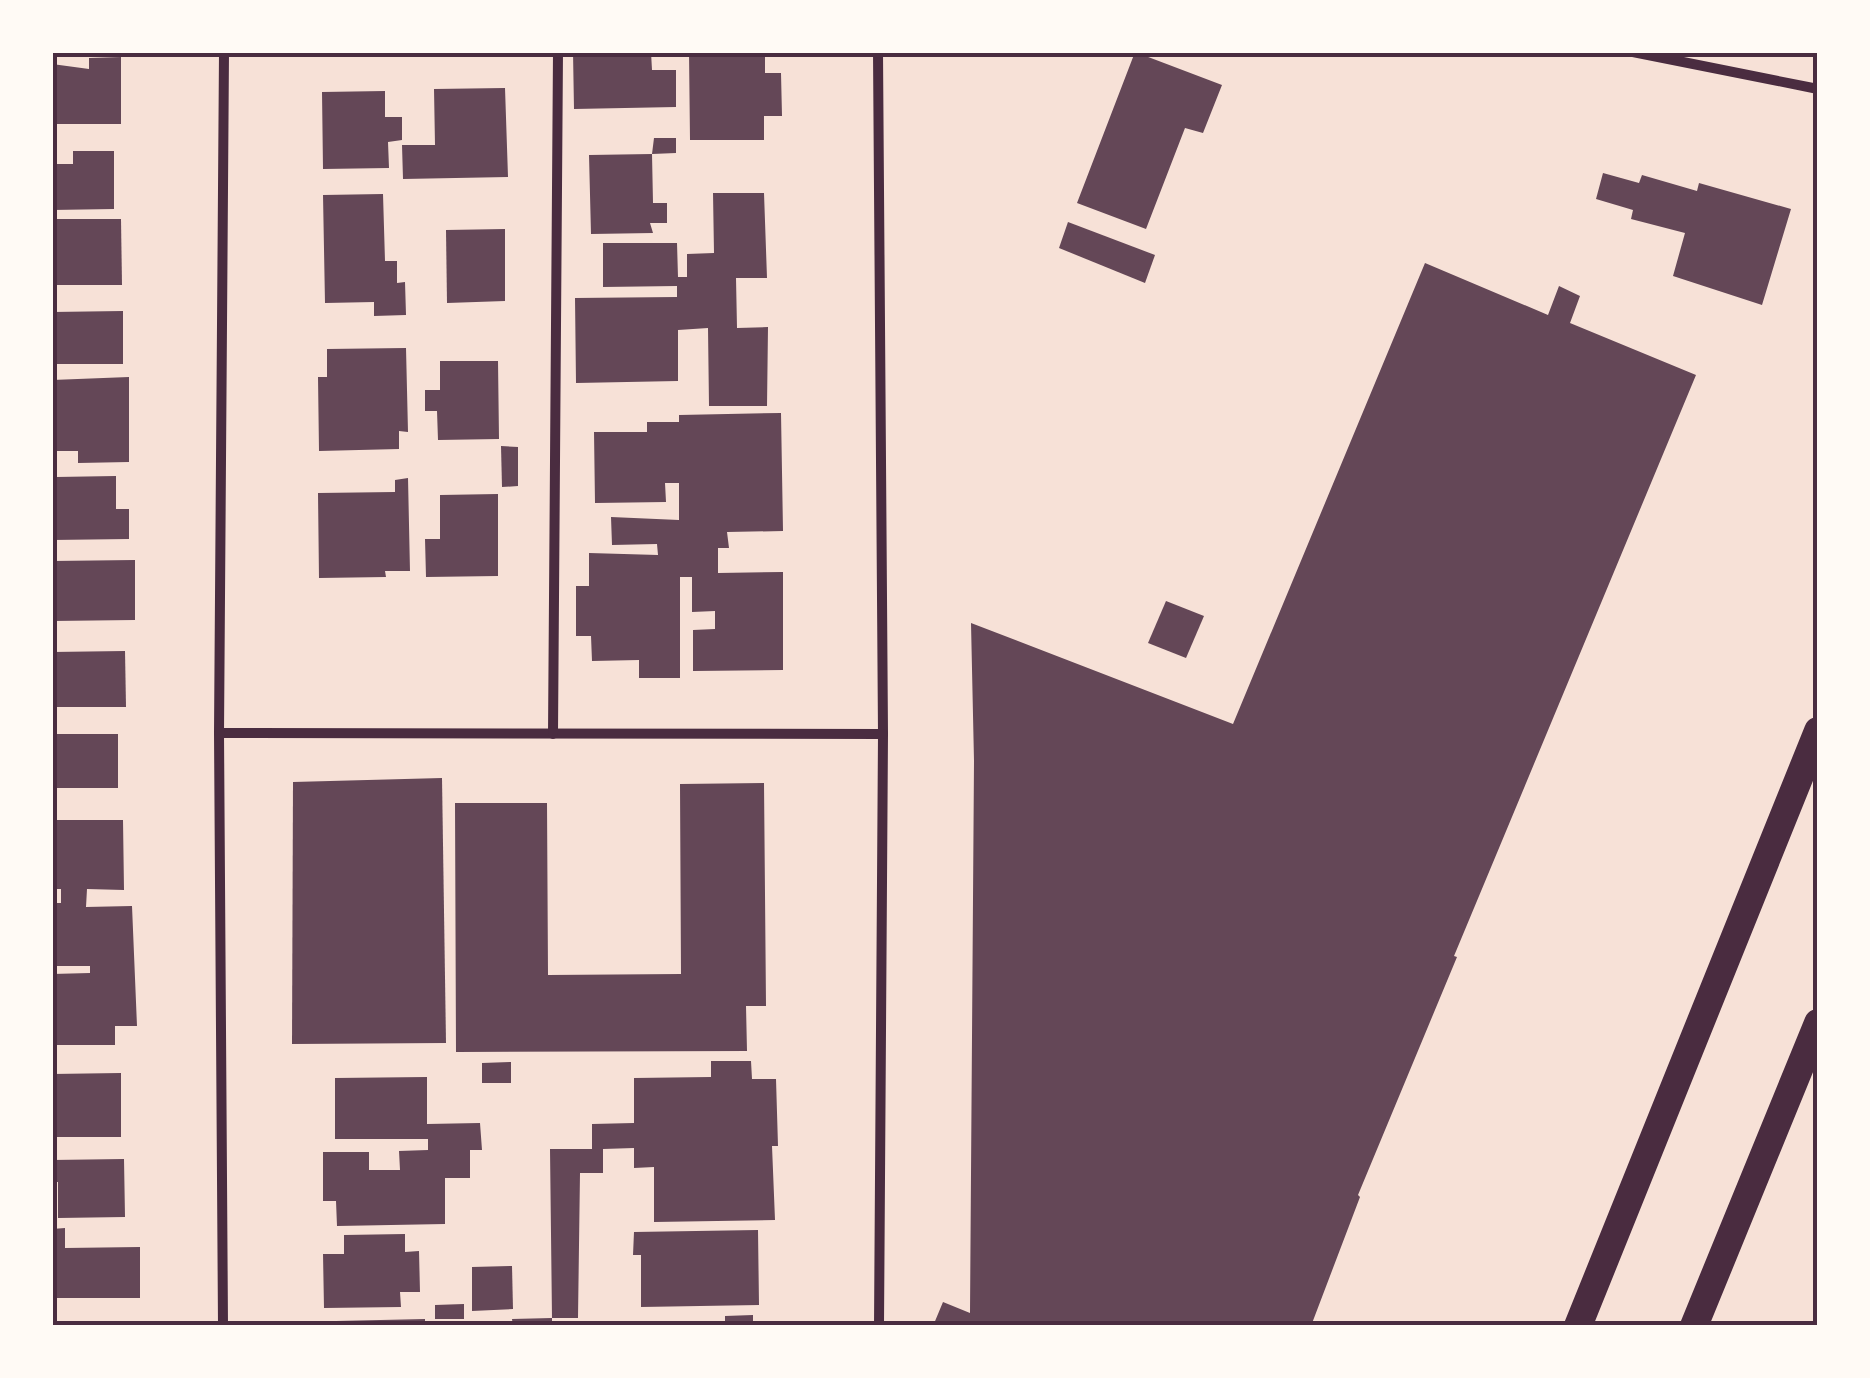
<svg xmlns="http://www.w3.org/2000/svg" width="1870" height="1378" viewBox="0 0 1870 1378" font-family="'Open Sans',sans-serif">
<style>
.building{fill:#644757}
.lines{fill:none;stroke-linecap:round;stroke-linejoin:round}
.minor{stroke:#4a2c40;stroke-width:10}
.trunk{stroke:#4a2c40;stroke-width:28}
.neatline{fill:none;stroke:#4a2c40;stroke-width:4}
</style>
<rect width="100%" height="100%" fill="#f7e1d7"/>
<g class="building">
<path d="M 573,52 L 651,52 L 652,70 L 676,70 L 676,107 L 574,109 Z"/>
<path d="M 689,52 L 765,52 L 765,73 L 781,73 L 782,116 L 764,116 L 764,140 L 690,140 Z"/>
<path d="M 1135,52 L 1222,85 L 1203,133 L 1185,128 L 1146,229 L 1077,203 Z"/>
<path d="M 121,57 L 121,124 L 52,124 L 52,64 L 89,69 L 89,58 Z"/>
<path d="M 505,88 L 508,177 L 403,179 L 402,145 L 435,145 L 434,89 Z"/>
<path d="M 385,91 L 385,117 L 402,117 L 402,140 L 388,142 L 389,168 L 323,169 L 322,92 Z"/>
<path d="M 654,138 L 676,138 L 676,153 L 652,154 Z"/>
<path d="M 73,151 L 114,151 L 114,209 L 52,210 L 52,164 L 73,164 Z"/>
<path d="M 652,154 L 653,203 L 667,203 L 667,223 L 650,223 L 653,233 L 591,234 L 589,155 Z"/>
<path d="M 1603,173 L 1639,183 L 1642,175 L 1697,191 L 1699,183 L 1791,209 L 1762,305 L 1673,276 L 1685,233 L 1631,219 L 1633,210 L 1596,199 Z"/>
<path d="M 713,193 L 764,193 L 767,278 L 736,278 L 737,328 L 768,327 L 767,406 L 709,406 L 708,328 L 678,330 L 678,381 L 576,383 L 575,298 L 677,297 L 677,286 L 603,287 L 603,243 L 677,243 L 678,277 L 687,277 L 687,254 L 714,253 Z"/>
<path d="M 383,194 L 385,261 L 397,261 L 397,283 L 405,282 L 406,315 L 374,316 L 374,302 L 325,303 L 323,195 Z"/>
<path d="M 52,219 L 121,219 L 122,285 L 52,285 Z"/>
<path d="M 1068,222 L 1155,255 L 1145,283 L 1059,248 Z"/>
<path d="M 505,229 L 505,301 L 447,303 L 446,230 Z"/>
<path d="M 1425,263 L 1548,315 L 1559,286 L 1580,296 L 1570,323 L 1696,375 L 1454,956 L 1457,957 L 1358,1195 L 1360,1197 L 1311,1326 L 933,1326 L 943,1302 L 970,1313 L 974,761 L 971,623 L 1233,724 Z"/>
<path d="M 123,311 L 123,364 L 54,364 L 52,312 Z"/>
<path d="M 406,348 L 408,432 L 399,431 L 399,449 L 319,451 L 318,377 L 327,377 L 327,349 Z"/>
<path d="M 440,361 L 498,361 L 499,439 L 438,440 L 437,411 L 425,411 L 425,390 L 440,390 Z"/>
<path d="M 129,377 L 129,462 L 78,463 L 78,451 L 52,451 L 52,380 Z"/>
<path d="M 781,413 L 783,531 L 727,532 L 729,548 L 718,548 L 718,573 L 783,572 L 783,670 L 693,671 L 693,630 L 715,629 L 715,611 L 692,612 L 692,577 L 680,577 L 680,678 L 639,678 L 639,660 L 592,661 L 591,636 L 576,636 L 576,586 L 589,586 L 589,553 L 658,555 L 657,544 L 612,545 L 611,517 L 679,520 L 679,483 L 665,483 L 666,502 L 595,503 L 594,432 L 647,432 L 647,422 L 679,422 L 679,415 Z"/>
<path d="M 501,446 L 518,447 L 518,486 L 502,487 Z"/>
<path d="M 116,476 L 116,509 L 129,509 L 129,539 L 52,540 L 52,489 L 56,489 L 56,477 Z"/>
<path d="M 408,478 L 410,571 L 385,571 L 386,577 L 319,578 L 318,493 L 395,492 L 395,480 Z"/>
<path d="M 498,494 L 498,576 L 426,577 L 425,539 L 440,539 L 440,495 Z"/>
<path d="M 135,560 L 135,620 L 52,621 L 52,561 Z"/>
<path d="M 1166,601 L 1204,616 L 1186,658 L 1148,643 Z"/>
<path d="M 125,651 L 126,707 L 55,707 L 52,652 Z"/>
<path d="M 52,734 L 118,734 L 118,788 L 53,788 Z"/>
<path d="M 442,778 L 446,1043 L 292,1044 L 293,782 Z"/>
<path d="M 764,783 L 766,1006 L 746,1006 L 747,1051 L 456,1052 L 455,803 L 547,803 L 548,975 L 681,974 L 680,784 Z"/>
<path d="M 54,820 L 123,820 L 124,890 L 87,889 L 86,907 L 132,906 L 137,1026 L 115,1026 L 115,1045 L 52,1045 L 52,974 L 90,973 L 90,966 L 54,966 L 52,903 L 61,903 L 61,889 L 52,889 Z"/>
<path d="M 711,1061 L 751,1061 L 752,1079 L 776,1079 L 778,1146 L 772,1146 L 775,1220 L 654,1222 L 654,1167 L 634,1168 L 634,1148 L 603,1149 L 603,1173 L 580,1173 L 578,1318 L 552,1318 L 550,1149 L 592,1149 L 592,1124 L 634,1123 L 634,1078 L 711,1077 Z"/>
<path d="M 511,1062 L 511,1083 L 482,1083 L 482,1063 Z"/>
<path d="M 121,1073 L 121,1137 L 52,1137 L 52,1074 Z"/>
<path d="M 427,1077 L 427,1124 L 480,1123 L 482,1150 L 470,1150 L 470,1178 L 445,1178 L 445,1224 L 337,1226 L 336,1201 L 323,1201 L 323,1152 L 369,1152 L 369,1170 L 400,1170 L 399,1151 L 428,1150 L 428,1139 L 335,1139 L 335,1078 Z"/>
<path d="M 124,1159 L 125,1217 L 58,1218 L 58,1182 L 52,1182 L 52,1160 Z"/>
<path d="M 65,1228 L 65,1248 L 140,1247 L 140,1298 L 52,1298 L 52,1229 Z"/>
<path d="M 758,1230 L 759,1305 L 641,1307 L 641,1255 L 633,1255 L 634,1232 Z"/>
<path d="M 405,1234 L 405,1252 L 419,1251 L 420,1292 L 400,1292 L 401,1307 L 324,1308 L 323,1254 L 344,1254 L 344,1235 Z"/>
<path d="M 512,1266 L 513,1309 L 472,1311 L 472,1267 Z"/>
<path d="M 464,1304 L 464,1319 L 435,1319 L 435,1305 Z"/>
<path d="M 753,1315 L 753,1326 L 725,1326 L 725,1316 Z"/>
<path d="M 552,1318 L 552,1326 L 513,1326 L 512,1319 Z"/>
<path d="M 425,1319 L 425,1326 L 336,1326 L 336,1321 Z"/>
</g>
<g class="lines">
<g class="minor">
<path d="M 878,52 L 883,734 L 879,1326"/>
<path d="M 1633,52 L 1818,89"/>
<path d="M 219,733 L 883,734"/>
<path d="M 553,734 L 558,52"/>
<path d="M 223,1326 L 219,733 L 224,52"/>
</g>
<g class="trunk">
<path d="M 1578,1326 L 1818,731"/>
<path d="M 1694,1326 L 1818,1023"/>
</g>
</g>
<rect width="1870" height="1378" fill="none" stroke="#fffaf5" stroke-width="110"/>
<rect x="55" y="55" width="1760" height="1268" class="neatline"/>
</svg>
